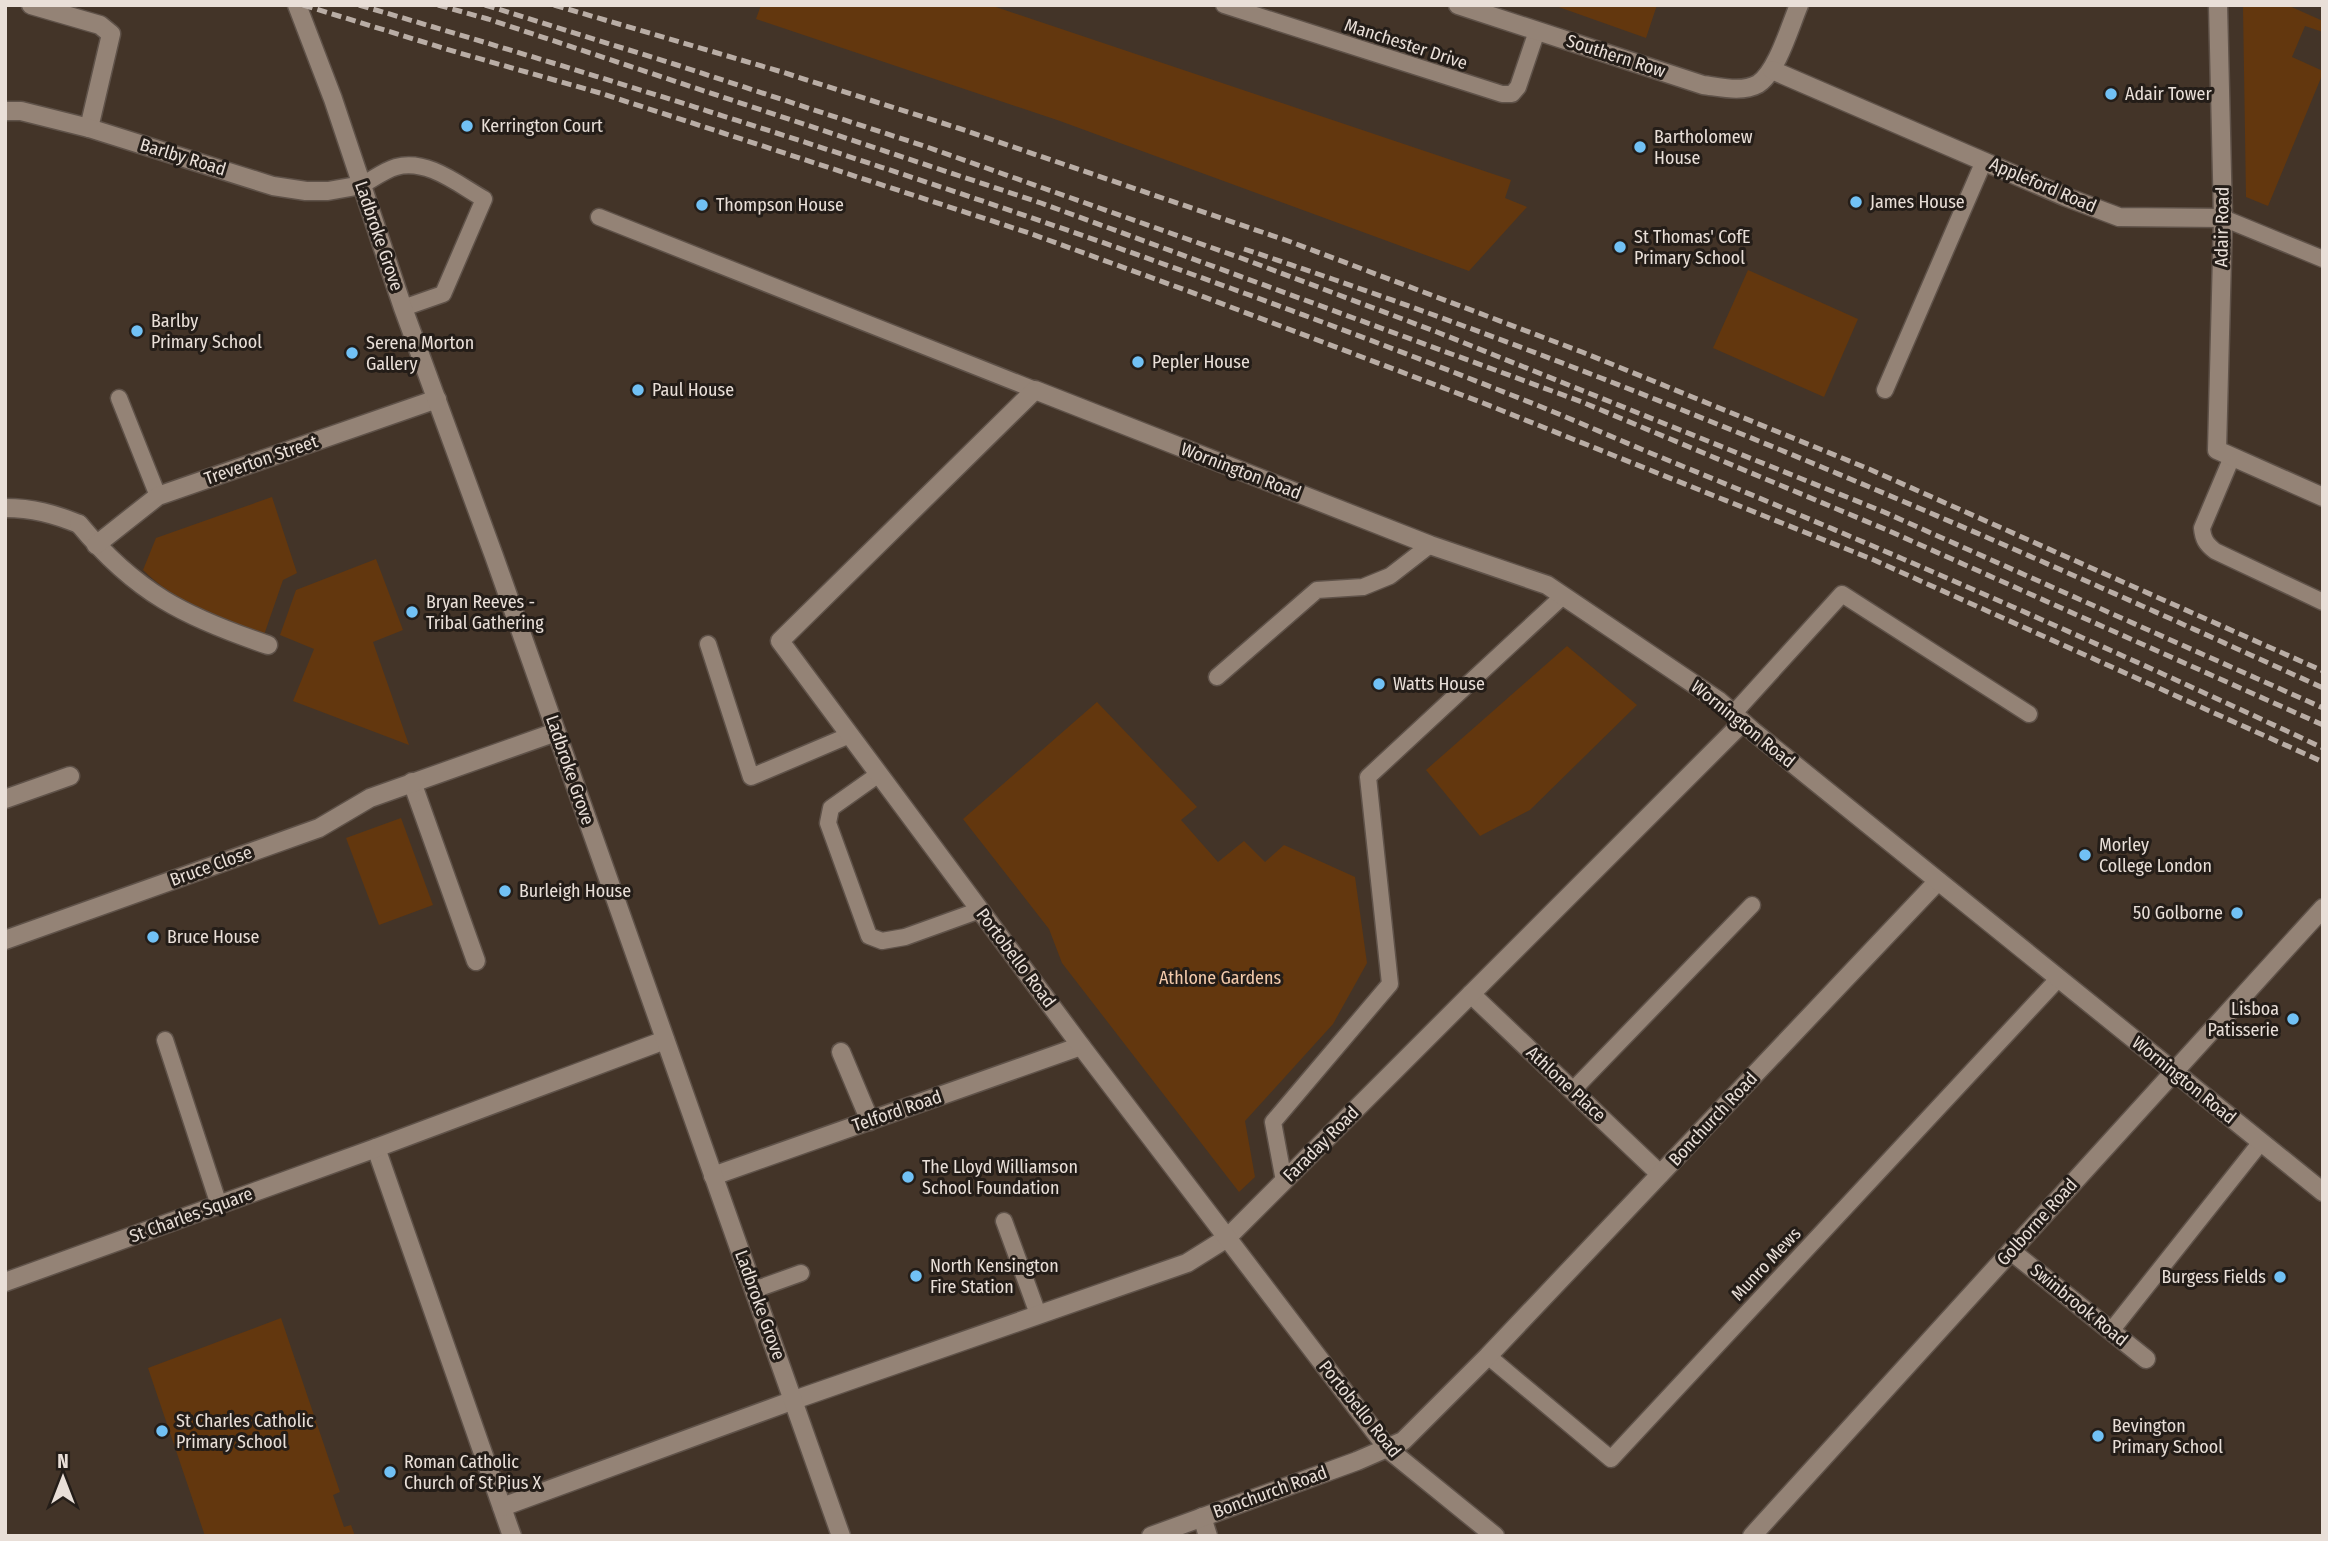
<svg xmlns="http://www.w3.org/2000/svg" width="2328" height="1541" viewBox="0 0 2328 1541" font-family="'Fira Sans Condensed',sans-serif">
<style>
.green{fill:#63370e}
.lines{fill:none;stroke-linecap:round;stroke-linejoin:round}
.service-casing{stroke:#5f5249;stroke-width:19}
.pedestrian-casing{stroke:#5f5249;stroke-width:21}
.minor-casing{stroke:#5f5249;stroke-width:21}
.tertiary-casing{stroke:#5f5249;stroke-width:21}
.secondary-casing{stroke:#5f5249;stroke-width:21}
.service{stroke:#948376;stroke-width:16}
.pedestrian{stroke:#948376;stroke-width:18}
.minor{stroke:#948376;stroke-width:18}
.tertiary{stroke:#948376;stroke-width:18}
.secondary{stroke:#948376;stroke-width:18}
.rail{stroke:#b9ada5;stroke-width:5;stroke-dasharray:10 5;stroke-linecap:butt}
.poi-dot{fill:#71c1f5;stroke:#241d18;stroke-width:2.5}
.labels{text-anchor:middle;stroke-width:6;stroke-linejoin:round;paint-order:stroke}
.street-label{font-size:18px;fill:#e9dfd8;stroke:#241d18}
.poi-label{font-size:18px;fill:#e9dfd8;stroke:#241d18;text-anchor:start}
.park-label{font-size:18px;fill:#f4cbac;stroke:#241d18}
</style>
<rect width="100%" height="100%" fill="#433428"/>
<g class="green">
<path d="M 761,5 L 990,5 L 1511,180 L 1505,198 L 1527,207 L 1469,271 L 1060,121 L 756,19 Z"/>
<path d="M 1553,5 L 1657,5 L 1646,38 Z"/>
<path d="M 2254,5 L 2287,5 L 2323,21 L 2323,32 L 2305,26 L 2292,57 L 2323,71 L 2323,73 L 2268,206 L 2246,197 L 2243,7 Z"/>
<path d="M 1748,270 L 1858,319 L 1824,397 L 1713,348 Z"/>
<path d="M 272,497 L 297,573 L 283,580 L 264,635 C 220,620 177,603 143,570 L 156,538 Z"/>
<path d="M 376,559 L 403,630 L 373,642 L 409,745 L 293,701 L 314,649 L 280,635 L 296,590 Z"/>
<path d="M 1567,646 L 1637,705 L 1530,810 L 1480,836 L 1426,770 Z"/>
<path d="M 1097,702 L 1197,807 L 1181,820 L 1218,862 L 1244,841 L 1265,862 L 1284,845 L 1355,877 L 1367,963 L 1333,1024 L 1245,1121 L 1255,1177 L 1239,1192 L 1062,963 L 1049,929 L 963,819 Z"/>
<path d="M 401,818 L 433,905 L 379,925 L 346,838 Z"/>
<path d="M 281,1318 L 340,1492 L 333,1495 L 344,1527 L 351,1525 L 355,1536 L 205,1536 L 148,1368 Z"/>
</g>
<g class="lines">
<g class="service-casing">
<g id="service">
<path d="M 1224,5 L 1502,94 L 1512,94 L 1518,87 L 1537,31"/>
<path d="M 362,185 C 373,179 385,170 396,167 C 427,158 459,185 484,199 L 443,294 L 403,308"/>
<path d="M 599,217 L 1035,390"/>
<path d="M 2223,218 L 2323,259"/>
<path d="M 1885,390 L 1984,161"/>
<path d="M 119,398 L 158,496"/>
<path d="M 2232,457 L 2202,528 C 2203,539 2206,544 2215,551 L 2323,602"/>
<path d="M 708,644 L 751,777 L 850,735"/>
<path d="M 1217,677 L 1317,590 L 1363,587 L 1390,576 L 1430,545"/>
<path d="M 1733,714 L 1842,594 L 2029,714"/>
<path d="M 879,774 L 831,808 L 828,823 L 869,936 L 882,941 L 905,937 L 980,910"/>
<path d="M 165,1040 L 219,1205"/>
<path d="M 1573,1090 L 1752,905"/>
<path d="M 1284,1181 L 1273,1122 L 1390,984 L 1368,777 L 1563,596"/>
<path d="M 1004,1221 L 1038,1314"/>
<path d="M 754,1290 L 801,1273"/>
<path d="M 2111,1331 L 2261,1142"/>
<path d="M 1488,1356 L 1611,1459 L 2058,979"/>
</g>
</g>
<g class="pedestrian-casing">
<path id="pedestrian" d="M 5,508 C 33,508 54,514 79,524"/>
</g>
<g class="minor-casing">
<g id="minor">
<path d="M 31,5 L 100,25 L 111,34 L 89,128"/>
<path d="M 1458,5 L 1703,85 C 1720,87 1742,93 1758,84 C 1777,72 1790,26 1799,5"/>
<path d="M 2218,5 L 2223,218 L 2217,450 L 2323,497"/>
<path d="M 1772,70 L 2066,197 L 2119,217 L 2223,218"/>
<path d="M 79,524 C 136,593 185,617 268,645"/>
<path d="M 96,545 L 158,496 L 437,399"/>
<path d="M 412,782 L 476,961"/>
<path d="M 5,799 L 70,776"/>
<path d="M 5,940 L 319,828 L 370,798 L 556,732"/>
<path d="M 1471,994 L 1660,1174"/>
<path d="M 841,1052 L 870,1121"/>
<path d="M 376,1148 L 512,1536"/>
<path d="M 713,1176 L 1081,1046"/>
<path d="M 2011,1251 L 2146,1359"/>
<path d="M 5,1282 L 376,1148 L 665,1040"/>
<path d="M 502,1507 L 794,1400 L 1187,1263 L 1227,1238 L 1742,723"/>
<path d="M 1202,1517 L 1208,1536"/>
<path d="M 1151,1536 L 1357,1461 L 1403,1441 L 1488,1356 L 1938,881"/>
<path d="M 1495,1536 L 1388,1449 L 1081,1046 L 780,641 L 1035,390 L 1430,545 L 1547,585 L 1719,701 L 1754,732 L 2323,1192"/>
</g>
</g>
<g class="tertiary-casing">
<g id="tertiary">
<path d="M 5,111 L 21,111 L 89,128 L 273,186 L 306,191 L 328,191 L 362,185"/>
<path d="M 1752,1536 L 2323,908"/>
</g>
</g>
<g class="secondary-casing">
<path id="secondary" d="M 297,5 L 333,99 L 403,308 L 494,556 L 841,1536"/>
</g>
<use href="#service" class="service"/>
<use href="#pedestrian" class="pedestrian"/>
<use href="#minor" class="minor"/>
<use href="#tertiary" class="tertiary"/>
<use href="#secondary" class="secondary"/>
<g class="rail">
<path d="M 303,5 L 456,52 L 600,93 L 720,132 L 1029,233 L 1199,295 L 1483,403 L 1874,560 L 2323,762"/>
<path d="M 359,5 C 751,120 1140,247 1519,398 C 1568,417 1616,439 1665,459 C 1887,550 2106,646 2323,748"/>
<path d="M 438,5 L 488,19 L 1041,203 L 1582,402 L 1887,530 L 2323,725"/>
<path d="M 485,5 L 677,65 L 927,147 L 1241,258 L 1437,332 L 1884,512 L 2323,708"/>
<path d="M 554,5 L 782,72 L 958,128 L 1291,242 L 1582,352 L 1869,469 L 2323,671"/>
<path d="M 1244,249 C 1612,371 1970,526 2323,688"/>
</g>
</g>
<g class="poi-dot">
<circle cx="2111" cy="94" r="7"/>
<circle cx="467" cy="126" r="7"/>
<circle cx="1640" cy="147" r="7"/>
<circle cx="1856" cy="202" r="7"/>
<circle cx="702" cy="205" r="7"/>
<circle cx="1620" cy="247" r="7"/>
<circle cx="137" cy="331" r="7"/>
<circle cx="352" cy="353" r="7"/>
<circle cx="1138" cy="362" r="7"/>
<circle cx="638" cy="390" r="7"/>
<circle cx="412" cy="612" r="7"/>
<circle cx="1379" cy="684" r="7"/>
<circle cx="2085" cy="855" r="7"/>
<circle cx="505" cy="891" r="7"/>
<circle cx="2237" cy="913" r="7"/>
<circle cx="153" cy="937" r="7"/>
<circle cx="2293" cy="1019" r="7"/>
<circle cx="908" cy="1177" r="7"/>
<circle cx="916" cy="1276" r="7"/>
<circle cx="2280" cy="1277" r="7"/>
<circle cx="162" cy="1431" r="7"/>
<circle cx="2098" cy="1436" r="7"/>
<circle cx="390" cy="1472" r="7"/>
</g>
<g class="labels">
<g class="street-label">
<text transform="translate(1406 44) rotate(18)" y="6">Manchester Drive</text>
<text transform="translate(1616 56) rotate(18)" y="6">Southern Row</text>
<text transform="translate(183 157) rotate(17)" y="6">Barlby Road</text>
<text transform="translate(2043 185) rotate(23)" y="6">Appleford Road</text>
<text transform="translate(2222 227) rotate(-89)" y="6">Adair Road</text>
<text transform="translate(379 236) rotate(71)" y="6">Ladbroke Grove</text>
<text transform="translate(261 460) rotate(-19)" y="6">Treverton Street</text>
<text transform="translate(1241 471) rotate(21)" y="6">Wornington Road</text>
<text transform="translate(1743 724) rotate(39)" y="6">Wornington Road</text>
<text transform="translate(570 770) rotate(71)" y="6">Ladbroke Grove</text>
<text transform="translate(211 866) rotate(-20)" y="6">Bruce Close</text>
<text transform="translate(1016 958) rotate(53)" y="6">Portobello Road</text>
<text transform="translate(2184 1080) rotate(39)" y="6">Wornington Road</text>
<text transform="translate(1566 1084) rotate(43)" y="6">Athlone Place</text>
<text transform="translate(897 1111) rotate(-19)" y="6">Telford Road</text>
<text transform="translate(1713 1119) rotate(-47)" y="6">Bonchurch Road</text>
<text transform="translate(1321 1144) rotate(-45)" y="6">Faraday Road</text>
<text transform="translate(191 1215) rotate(-20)" y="6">St Charles Square</text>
<text transform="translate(2037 1222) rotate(-48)" y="6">Golborne Road</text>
<text transform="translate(1766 1264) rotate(-47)" y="6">Munro Mews</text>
<text transform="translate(760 1305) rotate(70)" y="6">Ladbroke Grove</text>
<text transform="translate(2079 1305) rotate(39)" y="6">Swinbrook Road</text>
<text transform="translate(1360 1409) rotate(51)" y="6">Portobello Road</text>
<text transform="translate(1270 1492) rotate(-20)" y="6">Bonchurch Road</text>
</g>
<g class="poi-label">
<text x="2125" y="100">Adair Tower</text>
<text x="481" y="132">Kerrington Court</text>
<text x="1654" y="143">Bartholomew<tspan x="1654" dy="21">House</tspan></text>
<text x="1870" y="208">James House</text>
<text x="716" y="211">Thompson House</text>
<text x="1634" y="243">St Thomas' CofE<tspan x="1634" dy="21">Primary School</tspan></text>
<text x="151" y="327">Barlby<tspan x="151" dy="21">Primary School</tspan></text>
<text x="366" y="349">Serena Morton<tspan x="366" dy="21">Gallery</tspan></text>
<text x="1152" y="368">Pepler House</text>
<text x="652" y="396">Paul House</text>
<text x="426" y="608">Bryan Reeves -<tspan x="426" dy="21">Tribal Gathering</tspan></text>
<text x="1393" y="690">Watts House</text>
<text x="2099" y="851">Morley<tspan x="2099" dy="21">College London</tspan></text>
<text x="519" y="897">Burleigh House</text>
<text x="2223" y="919" text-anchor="end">50 Golborne</text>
<text x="167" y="943">Bruce House</text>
<text x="2279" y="1015" text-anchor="end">Lisboa<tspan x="2279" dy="21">Patisserie</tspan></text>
<text x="922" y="1173">The Lloyd Williamson<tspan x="922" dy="21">School Foundation</tspan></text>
<text x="930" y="1272">North Kensington<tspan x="930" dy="21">Fire Station</tspan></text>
<text x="2266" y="1283" text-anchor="end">Burgess Fields</text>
<text x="176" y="1427">St Charles Catholic<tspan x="176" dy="21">Primary School</tspan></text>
<text x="2112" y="1432">Bevington<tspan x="2112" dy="21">Primary School</tspan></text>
<text x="404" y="1468">Roman Catholic<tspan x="404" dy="21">Church of St Pius X</tspan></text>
</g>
<g class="park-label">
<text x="1220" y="984">Athlone Gardens</text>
</g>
</g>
<rect width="2328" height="1541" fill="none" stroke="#e9dfd8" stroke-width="14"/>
<g transform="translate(63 1478)" stroke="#241d18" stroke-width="5" paint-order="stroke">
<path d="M0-5L12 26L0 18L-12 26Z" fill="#e9dfd8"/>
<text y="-10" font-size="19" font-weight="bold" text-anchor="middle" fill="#e9dfd8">N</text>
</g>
</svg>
